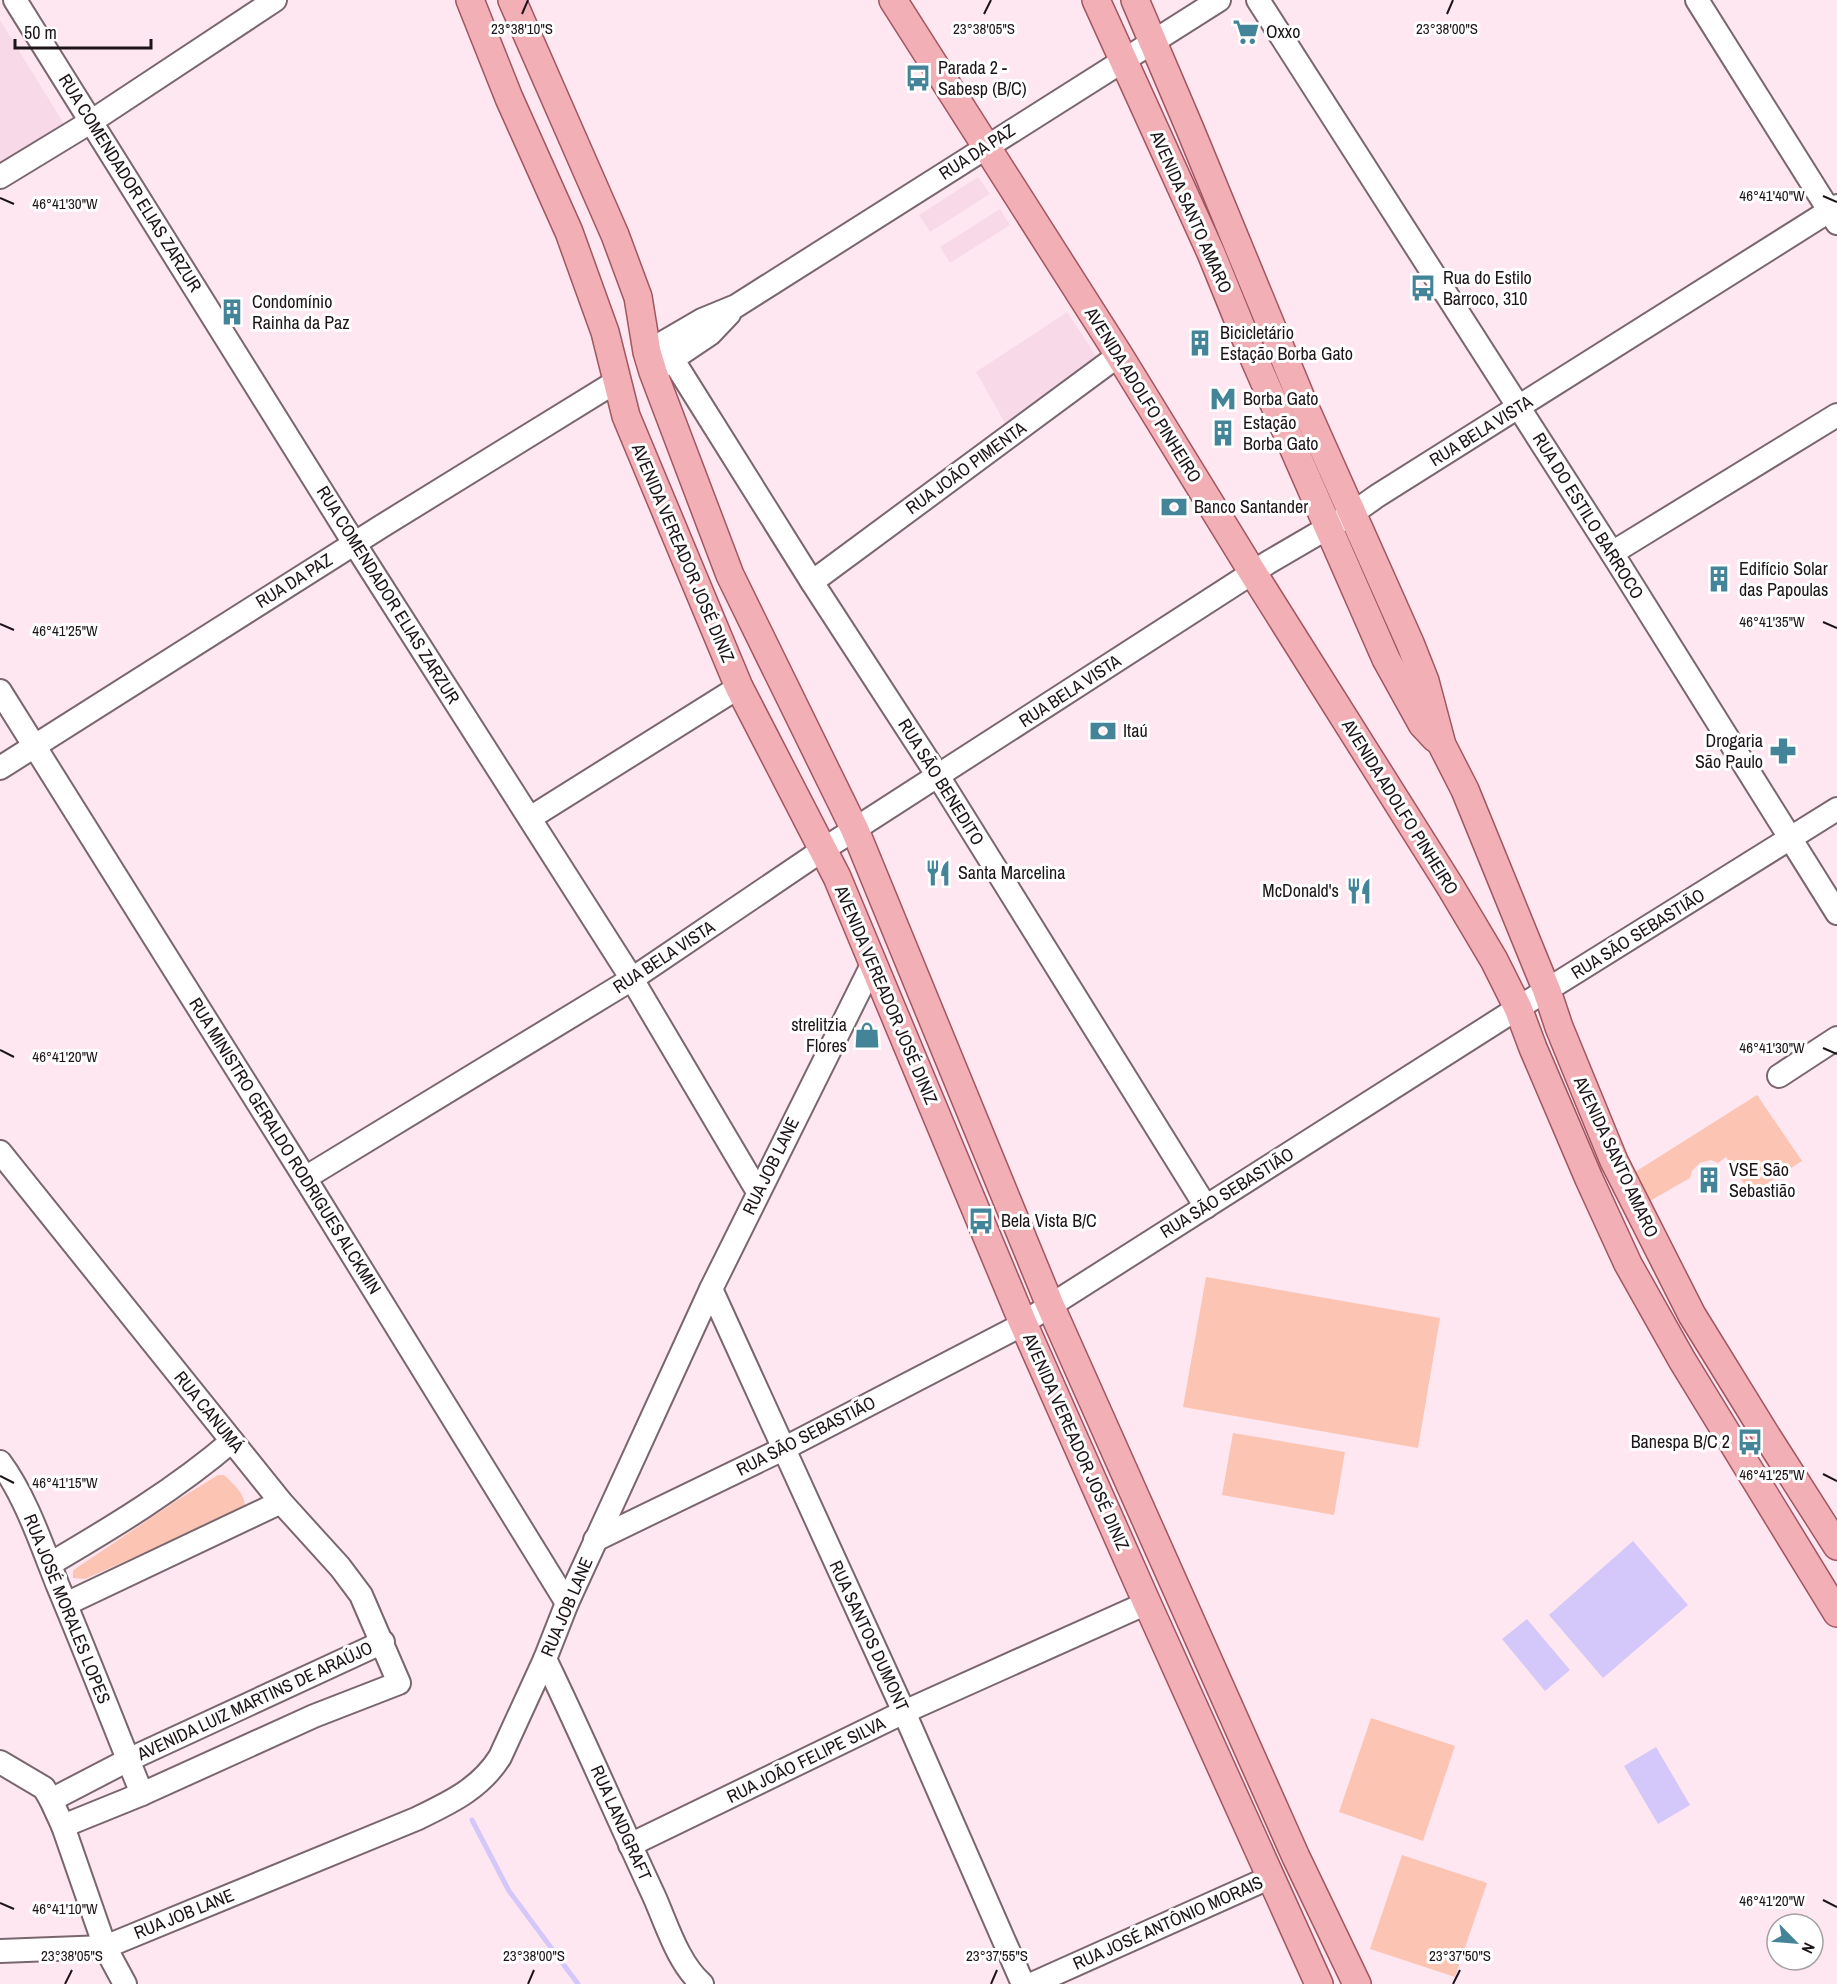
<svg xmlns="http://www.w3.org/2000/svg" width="1837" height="1984" viewBox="0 0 1837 1984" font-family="'Archivo Narrow',sans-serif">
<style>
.built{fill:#f8d9e8}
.green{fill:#fcc5b3}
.water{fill:#d4c7f9}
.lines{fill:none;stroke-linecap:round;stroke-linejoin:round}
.stream{stroke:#d4c7f9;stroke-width:5}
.minor-casing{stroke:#7a666f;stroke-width:26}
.major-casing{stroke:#a15660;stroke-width:30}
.minor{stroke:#fff;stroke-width:22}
.major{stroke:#f2afb6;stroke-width:27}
.ticks{fill:none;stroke:#1c1418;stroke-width:2}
.labels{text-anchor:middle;stroke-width:6;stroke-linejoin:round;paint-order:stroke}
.poi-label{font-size:18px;fill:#1c1418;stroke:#fff;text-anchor:start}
.street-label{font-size:18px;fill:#1c1418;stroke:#fff}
.ticks-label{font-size:15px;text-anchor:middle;fill:#1c1418;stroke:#fff;stroke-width:6;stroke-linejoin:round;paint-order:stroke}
</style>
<rect width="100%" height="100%" fill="#ffe7f2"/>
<g class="built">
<path d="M 0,20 L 66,127 L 0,167 Z"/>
<path d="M 978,177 L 990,194 L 930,232 L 919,215 Z"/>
<path d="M 1000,209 L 1010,225 L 950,263 L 940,247 Z"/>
<path d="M 1067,312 L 1099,360 L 1005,423 L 976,372 Z"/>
</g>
<g class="green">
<path d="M 1757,1095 L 1802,1161 L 1751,1194 L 1726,1157 L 1718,1163 L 1711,1160 L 1700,1163 L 1692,1171 L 1690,1178 L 1650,1201 L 1635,1172 Z"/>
<path d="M 1206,1277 L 1440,1318 L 1418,1448 L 1183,1407 Z"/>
<path d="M 1233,1433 L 1345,1452 L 1334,1515 L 1222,1495 Z"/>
<path d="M 218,1475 L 224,1475 C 232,1483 244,1492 245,1505 L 169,1542 L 85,1579 L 73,1578 L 73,1571 L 75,1569 L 179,1499 Z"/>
<path d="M 1371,1718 L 1455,1746 L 1423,1841 L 1339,1812 Z"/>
<path d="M 1402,1855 L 1487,1883 L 1455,1977 L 1370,1949 Z"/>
</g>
<g class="water">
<path d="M 1633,1541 L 1688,1605 L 1603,1678 L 1549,1615 Z"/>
<path d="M 1527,1619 L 1570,1670 L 1545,1691 L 1502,1639 Z"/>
<path d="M 1656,1747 L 1690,1805 L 1658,1824 L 1624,1766 Z"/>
</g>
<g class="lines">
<path class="stream" d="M 472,1820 L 509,1891 L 578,1984"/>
<g class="minor-casing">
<g id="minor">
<path d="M 15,0 L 354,543 L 632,979 L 758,1192"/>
<path d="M 1258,0 L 1612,553 L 1837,913"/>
<path d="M 1697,0 L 1837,223"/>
<path d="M 0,177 L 92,121 L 275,0"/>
<path d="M 647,352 L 702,320 L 736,306 L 1219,0"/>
<path d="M 673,360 L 812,582 L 938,776 L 1206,1207"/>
<path d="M 661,367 L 710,334 L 729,314"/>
<path d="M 1612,553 L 1837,415"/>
<path d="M 812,582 L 1119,355"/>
<path d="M 0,691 L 305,1178 L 567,1603"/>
<path d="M 0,768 L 382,526 L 617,381"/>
<path d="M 530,818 L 739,687"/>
<path d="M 1779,1076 L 1837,1038"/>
<path d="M 0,1152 L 281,1502 L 340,1567 L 361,1595 L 399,1683 L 314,1716 L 142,1794 L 63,1826"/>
<path d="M 305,1178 L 632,979 L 824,849 L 1269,562 L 1353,513 L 1377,496 L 1837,206"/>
<path d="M 711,1289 L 904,1712 L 1023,1984"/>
<path d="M 0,1462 C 26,1497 42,1546 58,1586 C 87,1655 114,1725 142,1794"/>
<path d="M 595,1540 L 783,1449 L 1012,1330 L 1518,1008 L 1837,809"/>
<path d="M 50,1564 C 113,1527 176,1489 232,1441"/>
<path d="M 66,1604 L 281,1502"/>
<path d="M 545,1659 C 583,1737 617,1817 654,1896 C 667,1925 678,1963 702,1984"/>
<path d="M 0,1762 L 44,1788 L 51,1800 L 63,1826 L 105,1947 L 125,1984"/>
<path d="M 51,1800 L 128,1760 L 383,1642"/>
<path d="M 630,1845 L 904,1712 L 1147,1603"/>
<path d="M 0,1951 L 105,1947 L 416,1819 C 449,1803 480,1789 500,1757 L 545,1659 L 567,1603 L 711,1289 L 873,963"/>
<path d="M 1032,1984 L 1271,1877"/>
</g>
</g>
<g class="major-casing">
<g id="major">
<path d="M 470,0 L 509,98 L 569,232 L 605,332 L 626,416 L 739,687 L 837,877 L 1023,1323 L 1147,1603 L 1319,1984"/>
<path d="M 512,0 L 615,235 L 638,297 L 647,352 L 653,372 L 730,575 L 855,830 L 1050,1305 L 1296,1857 L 1357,1984"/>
<path d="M 893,0 L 1119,355 L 1253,573 L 1450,886 L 1494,960 L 1518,1008 L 1533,1048 L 1589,1179 L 1628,1264 L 1682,1360 L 1837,1613"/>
<path d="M 1096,0 L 1211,253 L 1250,349 L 1386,659 L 1422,724 L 1435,738"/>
<path d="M 1135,0 L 1190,129 L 1303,403 L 1410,643 L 1425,681 L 1442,745 L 1465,790 L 1547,991 L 1559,1027 L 1614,1161 L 1692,1315 L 1768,1438 L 1837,1546"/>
</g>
</g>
<use href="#minor" class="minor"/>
<use href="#major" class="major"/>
</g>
<path class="ticks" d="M 522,14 L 528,0M 984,14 L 991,0M 1447,14 L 1453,0M 1823,196 L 1837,202M 0,198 L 14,204M 1823,622 L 1837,628M 0,624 L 14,630M 1823,1048 L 1837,1054M 0,1050 L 14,1057M 1823,1474 L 1837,1481M 0,1476 L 14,1483M 1823,1900 L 1837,1907M 0,1903 L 14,1909M 65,1984 L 72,1970M 528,1984 L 534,1970M 991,1984 L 997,1970M 1453,1984 L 1460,1970"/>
<defs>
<g id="supermarket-bare" transform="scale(2.07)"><path d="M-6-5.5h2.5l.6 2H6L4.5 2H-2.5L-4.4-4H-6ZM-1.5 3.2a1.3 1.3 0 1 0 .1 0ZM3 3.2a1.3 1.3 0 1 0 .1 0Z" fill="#448498" stroke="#fff" stroke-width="2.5" paint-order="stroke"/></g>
<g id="bus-bare" transform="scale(2.07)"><path d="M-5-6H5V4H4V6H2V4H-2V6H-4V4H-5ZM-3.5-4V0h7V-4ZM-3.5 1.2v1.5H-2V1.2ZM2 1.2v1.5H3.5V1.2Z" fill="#448498" stroke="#fff" stroke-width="2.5" paint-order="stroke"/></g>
<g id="building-bare" transform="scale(2.07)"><path d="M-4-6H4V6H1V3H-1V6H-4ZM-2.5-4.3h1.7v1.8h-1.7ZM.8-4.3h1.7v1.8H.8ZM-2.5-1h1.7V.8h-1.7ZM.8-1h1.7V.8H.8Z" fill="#448498" stroke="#fff" stroke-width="2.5" paint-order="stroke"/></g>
<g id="metro-bare" transform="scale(2.07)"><path d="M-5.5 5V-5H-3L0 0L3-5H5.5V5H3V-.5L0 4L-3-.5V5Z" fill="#448498" stroke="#fff" stroke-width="2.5" paint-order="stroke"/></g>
<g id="bank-bare" transform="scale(2.07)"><path d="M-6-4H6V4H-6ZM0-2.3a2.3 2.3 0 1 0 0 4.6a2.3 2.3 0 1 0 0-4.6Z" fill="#448498" stroke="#fff" stroke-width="2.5" paint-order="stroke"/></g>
<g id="pharmacy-bare" transform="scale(2.07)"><path d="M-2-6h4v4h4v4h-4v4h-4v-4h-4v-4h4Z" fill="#448498" stroke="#fff" stroke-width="2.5" paint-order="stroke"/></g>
<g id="restaurant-bare" transform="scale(2.07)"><path d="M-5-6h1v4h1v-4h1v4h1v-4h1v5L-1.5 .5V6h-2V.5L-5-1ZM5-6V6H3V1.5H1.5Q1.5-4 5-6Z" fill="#448498" stroke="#fff" stroke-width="2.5" paint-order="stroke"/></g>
<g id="shop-bare" transform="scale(2.07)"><path d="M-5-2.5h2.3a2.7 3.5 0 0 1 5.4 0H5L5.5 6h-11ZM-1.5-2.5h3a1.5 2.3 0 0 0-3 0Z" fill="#448498" stroke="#fff" stroke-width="2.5" paint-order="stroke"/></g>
</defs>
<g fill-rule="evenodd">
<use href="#supermarket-bare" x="1246" y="32"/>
<use href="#bus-bare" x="918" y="78"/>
<use href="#bus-bare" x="1423" y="288"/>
<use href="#building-bare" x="232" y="312"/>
<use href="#building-bare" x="1200" y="343"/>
<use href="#metro-bare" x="1223" y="399"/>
<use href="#building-bare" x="1223" y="433"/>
<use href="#bank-bare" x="1174" y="507"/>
<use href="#building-bare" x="1719" y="579"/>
<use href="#bank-bare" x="1103" y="731"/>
<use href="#pharmacy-bare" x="1783" y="751"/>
<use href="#restaurant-bare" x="938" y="873"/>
<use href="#restaurant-bare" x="1359" y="891"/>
<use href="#shop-bare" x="867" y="1035"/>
<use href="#building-bare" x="1709" y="1180"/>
<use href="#bus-bare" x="981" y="1221"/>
<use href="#bus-bare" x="1750" y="1442"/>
</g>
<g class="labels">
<g class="poi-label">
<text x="1266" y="38">Oxxo</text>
<text x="938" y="74">Parada 2 -<tspan x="938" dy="21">Sabesp (B/C)</tspan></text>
<text x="1443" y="284">Rua do Estilo<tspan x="1443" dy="21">Barroco, 310</tspan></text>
<text x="252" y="308">Condomínio<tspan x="252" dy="21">Rainha da Paz</tspan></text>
<text x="1220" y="339">Bicicletário<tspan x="1220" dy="21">Estação Borba Gato</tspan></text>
<text x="1243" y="405">Borba Gato</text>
<text x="1243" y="429">Estação<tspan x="1243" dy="21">Borba Gato</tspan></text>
<text x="1194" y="513">Banco Santander</text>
<text x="1739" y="575">Edifício Solar<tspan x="1739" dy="21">das Papoulas</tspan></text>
<text x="1123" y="737">Itaú</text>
<text x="1763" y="747" text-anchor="end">Drogaria<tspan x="1763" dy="21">São Paulo</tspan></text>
<text x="958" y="879">Santa Marcelina</text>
<text x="1339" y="897" text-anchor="end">McDonald's</text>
<text x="847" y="1031" text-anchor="end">strelitzia<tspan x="847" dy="21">Flores</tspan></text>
<text x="1729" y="1176">VSE São<tspan x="1729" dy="21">Sebastião</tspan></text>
<text x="1001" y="1227">Bela Vista B/C</text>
<text x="1730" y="1448" text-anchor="end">Banespa B/C 2</text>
</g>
<g class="street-label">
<text transform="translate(977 152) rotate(-33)" y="6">RUA DA PAZ</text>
<text transform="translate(130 183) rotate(58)" y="6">RUA COMENDADOR ELIAS ZARZUR</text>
<text transform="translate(1191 212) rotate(66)" y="6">AVENIDA SANTO AMARO</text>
<text transform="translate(1143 395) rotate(58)" y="6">AVENIDA ADOLFO PINHEIRO</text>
<text transform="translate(1481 431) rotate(-32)" y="6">RUA BELA VISTA</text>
<text transform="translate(966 468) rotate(-36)" y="6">RUA JOÃO PIMENTA</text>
<text transform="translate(1588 516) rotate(58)" y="6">RUA DO ESTILO BARROCO</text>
<text transform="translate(683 553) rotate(67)" y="6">AVENIDA VEREADOR JOSÉ DINIZ</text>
<text transform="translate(294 581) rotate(-32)" y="6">RUA DA PAZ</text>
<text transform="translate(388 595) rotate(58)" y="6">RUA COMENDADOR ELIAS ZARZUR</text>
<text transform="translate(1070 691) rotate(-33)" y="6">RUA BELA VISTA</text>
<text transform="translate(941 782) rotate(58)" y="6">RUA SÃO BENEDITO</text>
<text transform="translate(1400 807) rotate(58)" y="6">AVENIDA ADOLFO PINHEIRO</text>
<text transform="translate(1638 934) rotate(-32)" y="6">RUA SÃO SEBASTIÃO</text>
<text transform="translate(664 957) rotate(-33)" y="6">RUA BELA VISTA</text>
<text transform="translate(886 995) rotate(67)" y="6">AVENIDA VEREADOR JOSÉ DINIZ</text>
<text transform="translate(285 1146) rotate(58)" y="6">RUA MINISTRO GERALDO RODRIGUES ALCKMIN</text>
<text transform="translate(1616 1157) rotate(65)" y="6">AVENIDA SANTO AMARO</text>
<text transform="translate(771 1166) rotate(-64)" y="6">RUA JOB LANE</text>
<text transform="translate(1227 1193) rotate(-32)" y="6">RUA SÃO SEBASTIÃO</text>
<text transform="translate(209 1412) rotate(51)" y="6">RUA CANUMÁ</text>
<text transform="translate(806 1436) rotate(-27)" y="6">RUA SÃO SEBASTIÃO</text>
<text transform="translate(1076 1442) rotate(66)" y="6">AVENIDA VEREADOR JOSÉ DINIZ</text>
<text transform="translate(567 1607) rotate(-67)" y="6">RUA JOB LANE</text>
<text transform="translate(67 1609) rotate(68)" y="6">RUA JOSÉ MORALES LOPES</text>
<text transform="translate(869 1636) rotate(65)" y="6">RUA SANTOS DUMONT</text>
<text transform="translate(255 1701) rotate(-25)" y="6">AVENIDA LUIZ MARTINS DE ARAÚJO</text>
<text transform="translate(806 1760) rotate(-26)" y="6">RUA JOÃO FELIPE SILVA</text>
<text transform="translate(621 1823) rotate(66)" y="6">RUA LANDGRAFT</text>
<text transform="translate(184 1914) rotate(-22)" y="6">RUA JOB LANE</text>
<text transform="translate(1168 1923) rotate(-24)" y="6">RUA JOSÉ ANTÔNIO MORAIS</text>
</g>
</g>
<g class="ticks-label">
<text x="522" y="34">23°38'10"S</text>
<text x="984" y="34">23°38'05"S</text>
<text x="1447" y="34">23°38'00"S</text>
<text x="1772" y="201">46°41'40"W</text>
<text x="65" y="209">46°41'30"W</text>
<text x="1772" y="627">46°41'35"W</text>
<text x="65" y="636">46°41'25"W</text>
<text x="1772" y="1053">46°41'30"W</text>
<text x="65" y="1062">46°41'20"W</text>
<text x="1772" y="1480">46°41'25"W</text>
<text x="65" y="1488">46°41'15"W</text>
<text x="1772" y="1906">46°41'20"W</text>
<text x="65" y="1914">46°41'10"W</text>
<text x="72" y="1961">23°38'05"S</text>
<text x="534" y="1961">23°38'00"S</text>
<text x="997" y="1961">23°37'55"S</text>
<text x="1460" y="1961">23°37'50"S</text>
</g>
<g transform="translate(1795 1942) rotate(115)"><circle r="28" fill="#ffffff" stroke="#a4a1a3" stroke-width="1.5"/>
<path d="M0-4.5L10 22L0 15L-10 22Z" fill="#448498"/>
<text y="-9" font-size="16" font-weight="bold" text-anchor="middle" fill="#1c1418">N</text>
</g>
<path d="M15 39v9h136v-9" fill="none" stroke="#1c1418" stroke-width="3"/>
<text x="24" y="39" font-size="18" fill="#1c1418" stroke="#ffffff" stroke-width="4.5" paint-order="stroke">50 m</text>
</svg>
